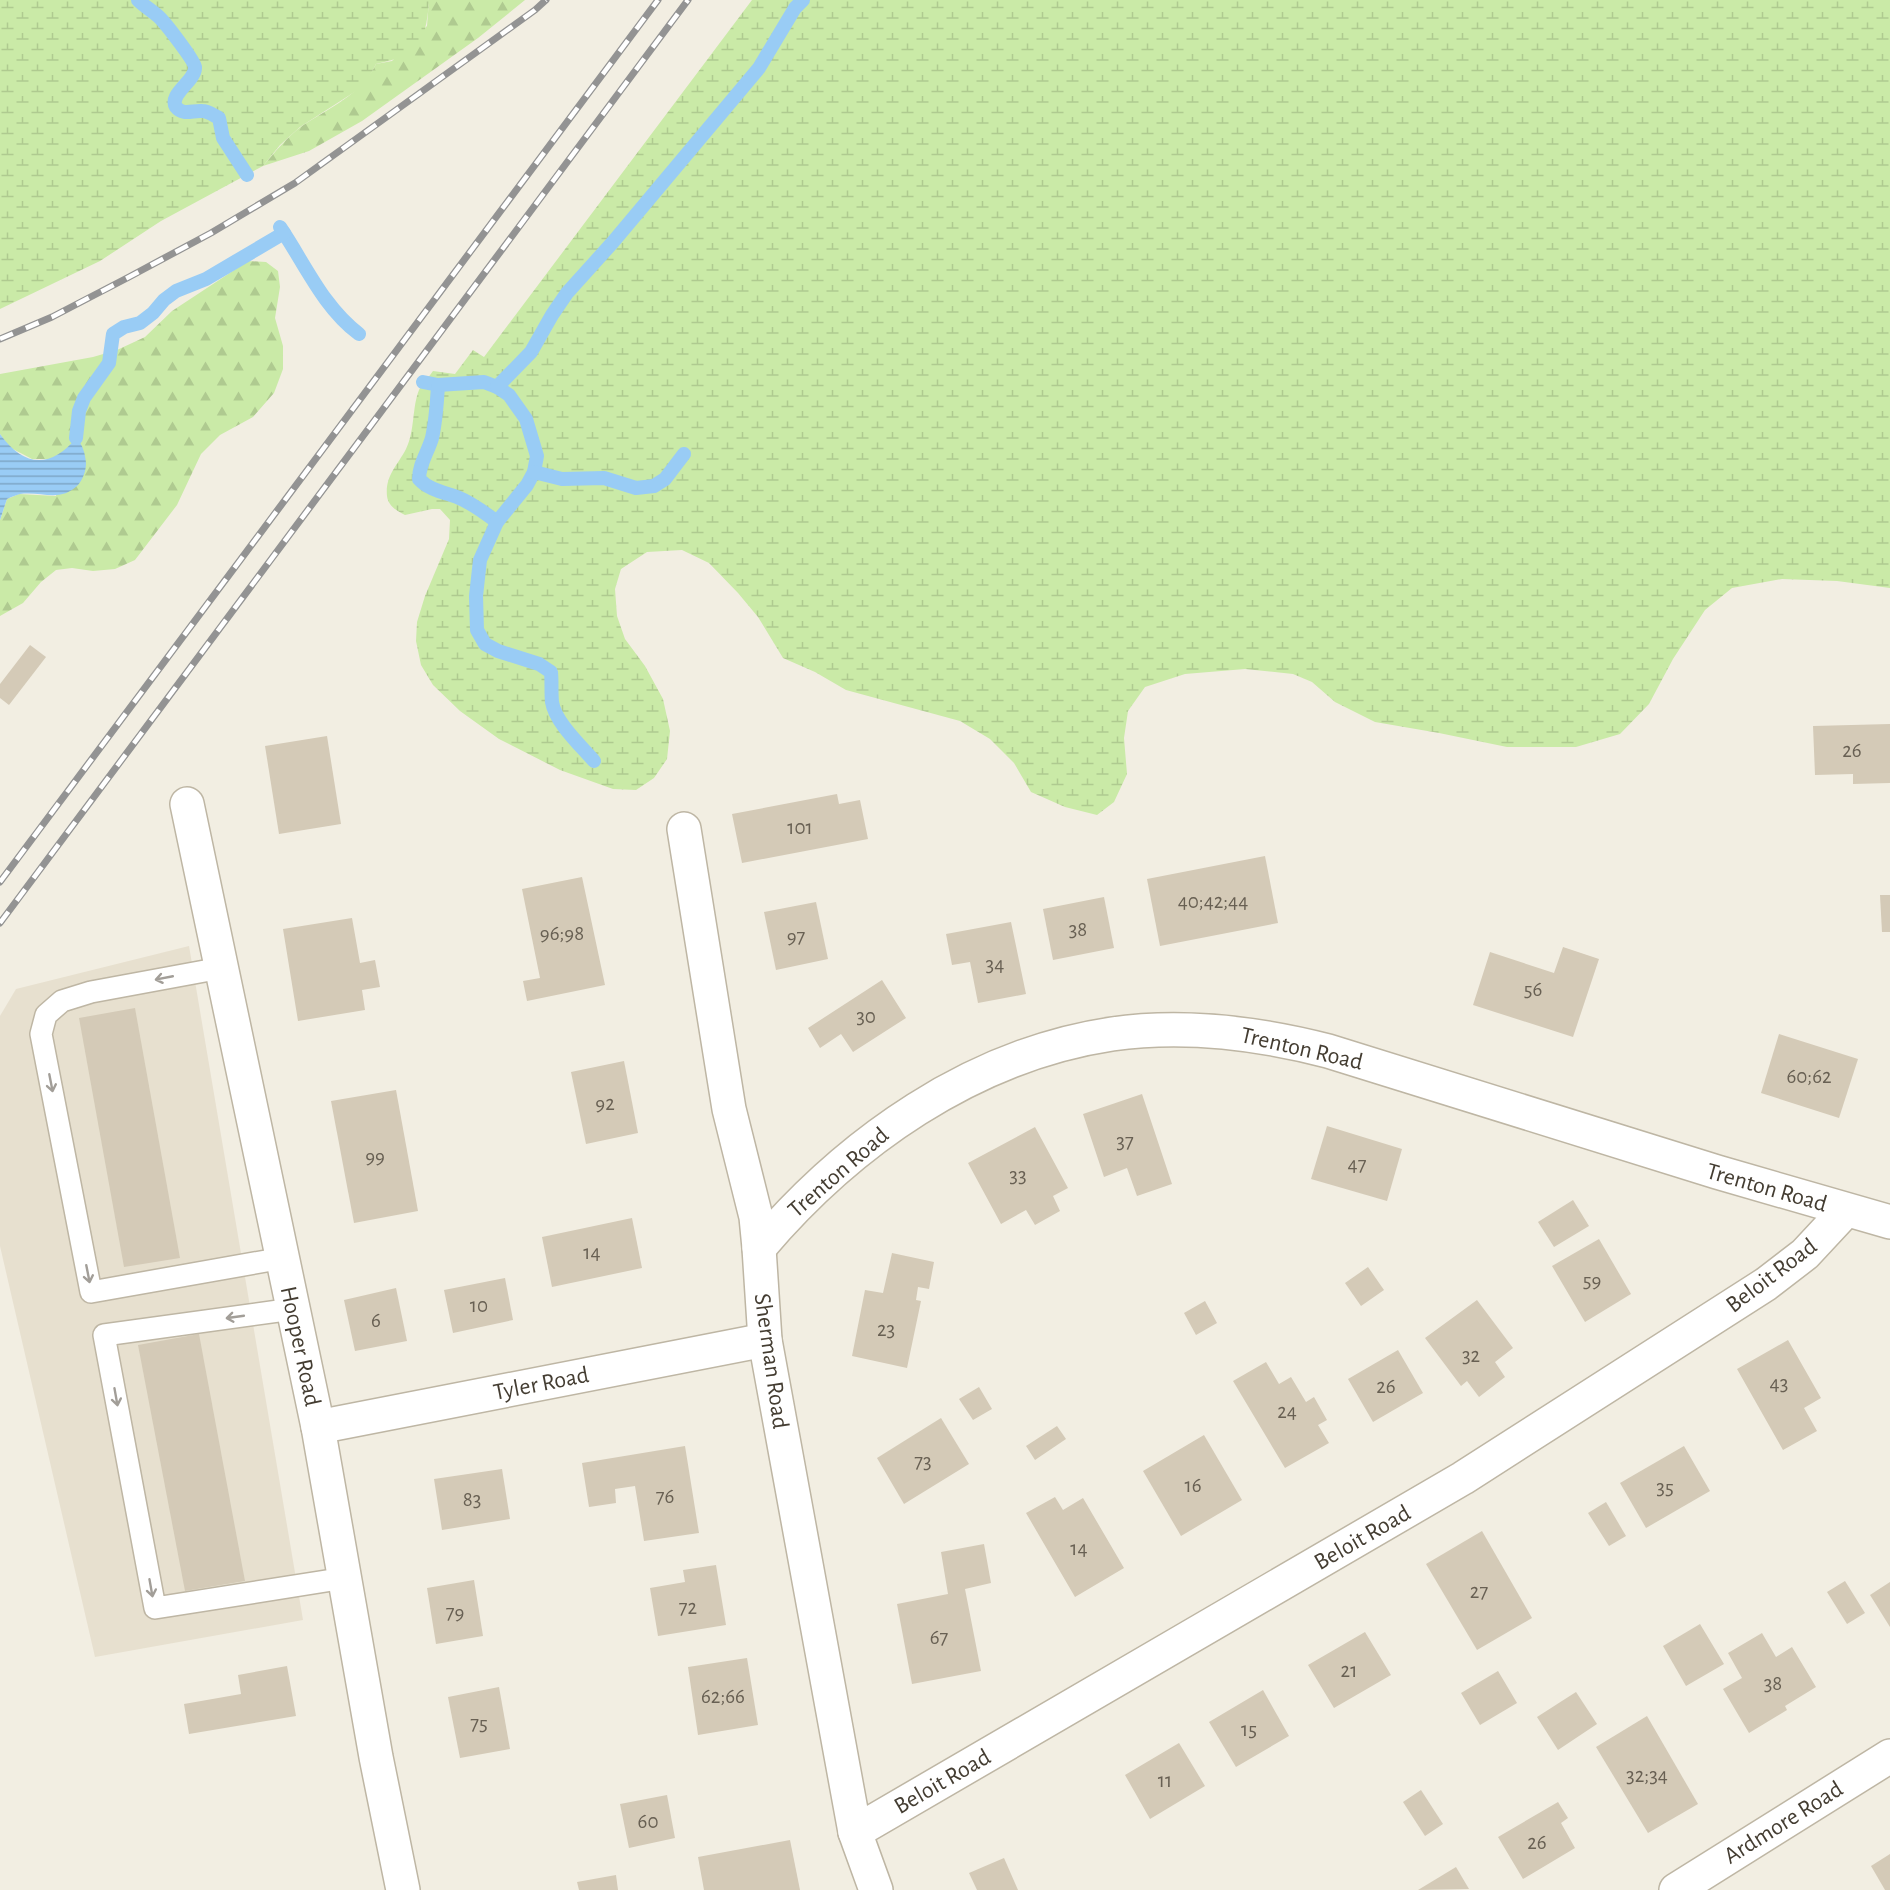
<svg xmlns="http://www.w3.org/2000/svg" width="1890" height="1890" viewBox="0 0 1890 1890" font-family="'Alegreya Sans',sans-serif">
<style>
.residential{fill:#e7e0cf}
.forest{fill:url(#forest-firs)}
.wetland{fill:url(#wetland-marsh)}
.water{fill:url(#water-rules)}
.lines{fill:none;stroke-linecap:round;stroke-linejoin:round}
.stream{stroke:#99ccf5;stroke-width:14}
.building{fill:#d4cab7}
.service-casing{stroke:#beb6a4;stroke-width:24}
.minor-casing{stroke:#beb6a4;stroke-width:36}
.service{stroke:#fff;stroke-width:21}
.minor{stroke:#fff;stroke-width:33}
.rail-casing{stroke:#939393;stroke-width:7}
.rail{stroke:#fff;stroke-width:4.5;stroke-dasharray:14;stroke-linecap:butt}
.oneway{stroke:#a29e98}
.labels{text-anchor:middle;stroke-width:5;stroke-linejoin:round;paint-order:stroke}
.number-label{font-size:21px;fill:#686053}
.street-label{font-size:24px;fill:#443d32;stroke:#fff}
</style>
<defs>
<pattern id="forest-firs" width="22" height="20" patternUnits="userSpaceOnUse" patternTransform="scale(1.5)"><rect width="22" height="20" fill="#caeaa7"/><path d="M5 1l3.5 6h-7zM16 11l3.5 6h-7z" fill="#afca90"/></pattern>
<pattern id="wetland-marsh" width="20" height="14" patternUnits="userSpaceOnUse" patternTransform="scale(1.5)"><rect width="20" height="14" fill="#caeaa7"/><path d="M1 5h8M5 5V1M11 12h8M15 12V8" fill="none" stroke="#afca90"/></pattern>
<pattern id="water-rules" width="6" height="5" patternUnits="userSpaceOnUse" patternTransform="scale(1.5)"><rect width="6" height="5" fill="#99ccf5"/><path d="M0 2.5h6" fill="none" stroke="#7ea7c7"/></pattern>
</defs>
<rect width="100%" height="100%" fill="#f2eee2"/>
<path class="residential" d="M 189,946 L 303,1620 L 95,1657 L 0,1246 L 0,1016 L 16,989 Z"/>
<g class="forest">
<path d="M 429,0 L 525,0 L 478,38 L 362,121 L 309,151 L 263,166 C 275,152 287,137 302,126 C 330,107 361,95 376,64 L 392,61 L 427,26 Z"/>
<path d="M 248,261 L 266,262 L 278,271 L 280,287 L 275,318 L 283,346 L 283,369 L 274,393 L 253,417 L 220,435 L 201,454 L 177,505 L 135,560 L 115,569 L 93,571 L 72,568 L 56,570 L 41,582 L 23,603 L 0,616 L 0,520 L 7,499 L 19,494 L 56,496 L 65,451 L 53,459 L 32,459 L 9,447 L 0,434 L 0,374 L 93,357 L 117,350 L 145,337 L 172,311 Z"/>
</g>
<g class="wetland">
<path d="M 0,0 L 429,0 L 429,3 C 425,45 418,55 376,64 L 368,79 L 356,91 L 300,127 L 280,145 L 263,166 L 161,221 L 100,261 L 0,309 Z"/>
<path d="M 752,0 L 1890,0 L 1890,588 L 1837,581 L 1782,579 L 1732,588 L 1705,610 L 1673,659 L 1649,704 L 1620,734 L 1576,747 L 1507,747 L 1439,733 L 1375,722 L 1335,702 L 1312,682 L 1293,674 L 1245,669 L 1185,674 L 1145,687 L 1128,711 L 1124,738 L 1127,774 L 1114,802 L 1097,815 L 1065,807 L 1031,792 L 1014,763 L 990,739 L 960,721 L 846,690 L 815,672 L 783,658 L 758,617 L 738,593 L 709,563 L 682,550 L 647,552 L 621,569 L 615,589 L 617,616 L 625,639 L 645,666 L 663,699 L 670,731 L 667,759 L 654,778 L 636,790 L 613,789 L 560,770 L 499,739 L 460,711 L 433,685 L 421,665 L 416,641 L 417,622 L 425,596 L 449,539 L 450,520 L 440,509 L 432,509 L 405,515 C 397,511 388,506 387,496 C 385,476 397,466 406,449 C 415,431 412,407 419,390 C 422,384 429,377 433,371 L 455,374 L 473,350 L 484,357 Z"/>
</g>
<path class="water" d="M 0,434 C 23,467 51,469 76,438 C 83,445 85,453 86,463 C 86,471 83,479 78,485 C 60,503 42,491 20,494 C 16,495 11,497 7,499 L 0,520 Z"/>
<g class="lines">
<g class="stream">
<path d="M 138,0 C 145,7 153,11 160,18 C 166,24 194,60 195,67 C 196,81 168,94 176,107 C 183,116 193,110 202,111 C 208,111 213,115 219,118 L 223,138 L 247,175"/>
<path d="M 280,227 C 305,264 323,307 359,334"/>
<path d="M 423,382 L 438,385 C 437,403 436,420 432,438 C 428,452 419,464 419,479 C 429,490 443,492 457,497 C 472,503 484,512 497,522"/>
<path d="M 438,385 L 484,382 L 497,387 L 509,395 L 526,419 L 537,456 L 534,472 L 527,485 L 497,522 L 480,560 L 476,596 L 477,630 L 485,644 L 498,651 L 539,664 L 551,672 C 552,682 551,692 552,702 C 555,722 581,746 594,761"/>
<path d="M 497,387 L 531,352 L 552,315 L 567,293 L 613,242 L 759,68 L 795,8 L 803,0"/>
<path d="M 76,438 L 79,411 L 84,398 L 109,363 L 113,334 L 124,327 L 140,323 L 153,313 L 164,300 L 176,291 L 206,279 L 284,233"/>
<path d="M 534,472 L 562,479 L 604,478 L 636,488 L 654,486 L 665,479 L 684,454"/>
</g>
</g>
<g class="building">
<path d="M 30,645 L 46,657 L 9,705 L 0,698 L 0,684 Z"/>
<path d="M 1890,724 L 1890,783 L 1853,784 L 1853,774 L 1815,775 L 1813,726 Z"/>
<path d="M 327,736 L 341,824 L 279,834 L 265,746 Z"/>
<path d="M 837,794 L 839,804 L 860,800 L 868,839 L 742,863 L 732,814 Z"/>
<path d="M 1265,856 L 1278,923 L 1160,946 L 1147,879 Z"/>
<path d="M 582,877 L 605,985 L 527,1001 L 523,981 L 540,978 L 522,889 Z"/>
<path d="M 1880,895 L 1890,895 L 1890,932 L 1882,932 Z"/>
<path d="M 1104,897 L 1114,948 L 1053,960 L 1043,909 Z"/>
<path d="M 816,902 L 828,959 L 776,970 L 764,912 Z"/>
<path d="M 352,918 L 360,963 L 375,960 L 380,987 L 362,990 L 365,1010 L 298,1021 L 283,929 Z"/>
<path d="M 1011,922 L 1026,994 L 978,1003 L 970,962 L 952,965 L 946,934 Z"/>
<path d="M 1563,947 L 1599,959 L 1573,1037 L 1473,1005 L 1490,952 L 1554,973 Z"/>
<path d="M 882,980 L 906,1018 L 853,1052 L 841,1034 L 820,1048 L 808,1028 Z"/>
<path d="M 135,1008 L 180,1258 L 124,1267 L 79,1018 Z"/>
<path d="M 1779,1034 L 1858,1059 L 1839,1118 L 1761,1093 Z"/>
<path d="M 624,1061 L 638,1133 L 586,1144 L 571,1072 Z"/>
<path d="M 396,1090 L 418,1211 L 354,1223 L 331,1101 Z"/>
<path d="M 1142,1094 L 1172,1184 L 1137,1196 L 1127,1168 L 1104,1177 L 1083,1114 Z"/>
<path d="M 1327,1126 L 1402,1149 L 1387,1201 L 1311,1179 Z"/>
<path d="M 1035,1127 L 1068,1188 L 1053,1196 L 1060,1211 L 1035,1225 L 1026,1210 L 1001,1224 L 968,1163 Z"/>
<path d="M 1573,1200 L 1589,1226 L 1554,1247 L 1538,1222 Z"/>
<path d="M 632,1218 L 642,1268 L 552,1287 L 542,1237 Z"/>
<path d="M 1599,1239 L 1631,1294 L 1585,1322 L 1552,1266 Z"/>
<path d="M 892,1253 L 934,1262 L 929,1289 L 918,1287 L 916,1300 L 921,1301 L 907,1368 L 852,1356 L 865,1290 L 883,1293 Z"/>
<path d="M 1368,1267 L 1384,1290 L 1361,1306 L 1345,1283 Z"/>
<path d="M 505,1278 L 513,1320 L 453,1333 L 444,1290 Z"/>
<path d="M 396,1288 L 407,1341 L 355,1351 L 344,1300 Z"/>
<path d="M 1477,1300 L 1513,1348 L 1495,1362 L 1505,1377 L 1479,1397 L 1467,1381 L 1461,1386 L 1425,1338 Z"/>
<path d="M 1205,1301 L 1217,1323 L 1196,1335 L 1184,1313 Z"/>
<path d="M 199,1334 L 245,1581 L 185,1591 L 138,1345 Z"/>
<path d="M 1788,1340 L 1821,1398 L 1804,1408 L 1817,1431 L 1783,1450 L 1737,1369 Z"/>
<path d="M 1398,1350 L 1423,1393 L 1373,1422 L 1348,1379 Z"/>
<path d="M 1266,1362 L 1279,1384 L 1291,1377 L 1306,1402 L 1314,1397 L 1327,1420 L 1318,1425 L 1329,1443 L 1285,1468 L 1233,1381 Z"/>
<path d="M 979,1387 L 992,1409 L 973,1420 L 959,1399 Z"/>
<path d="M 941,1418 L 969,1464 L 904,1504 L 877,1458 Z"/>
<path d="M 1057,1426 L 1066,1439 L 1035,1460 L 1026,1446 Z"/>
<path d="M 1204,1435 L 1242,1500 L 1181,1536 L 1143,1471 Z"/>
<path d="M 685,1446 L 699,1533 L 644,1541 L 635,1486 L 615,1489 L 616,1503 L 589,1507 L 582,1463 Z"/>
<path d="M 1684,1446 L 1710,1491 L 1646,1528 L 1620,1483 Z"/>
<path d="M 502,1469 L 510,1519 L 442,1530 L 434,1479 Z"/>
<path d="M 1055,1497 L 1063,1510 L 1083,1498 L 1124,1568 L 1075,1597 L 1026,1513 Z"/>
<path d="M 1606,1502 L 1626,1536 L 1609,1546 L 1588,1513 Z"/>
<path d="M 1482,1531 L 1532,1618 L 1477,1650 L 1426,1564 Z"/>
<path d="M 984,1544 L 991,1583 L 965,1589 L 981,1671 L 912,1684 L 897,1604 L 948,1594 L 941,1552 Z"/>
<path d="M 716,1565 L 726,1625 L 658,1636 L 650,1588 L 685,1582 L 683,1570 Z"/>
<path d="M 474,1580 L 483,1636 L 436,1644 L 427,1588 Z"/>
<path d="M 1845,1581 L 1865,1613 L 1847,1624 L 1827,1592 Z"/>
<path d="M 1890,1582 L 1890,1627 L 1870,1595 Z"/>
<path d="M 1700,1624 L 1724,1664 L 1686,1686 L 1663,1646 Z"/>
<path d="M 1365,1632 L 1391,1675 L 1334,1708 L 1308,1665 Z"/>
<path d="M 1762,1633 L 1776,1657 L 1792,1647 L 1816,1687 L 1785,1706 L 1787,1710 L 1749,1733 L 1723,1689 L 1742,1678 L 1728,1653 Z"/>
<path d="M 747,1658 L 758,1725 L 698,1735 L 688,1667 Z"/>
<path d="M 287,1666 L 296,1716 L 189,1734 L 184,1704 L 241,1694 L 238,1675 Z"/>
<path d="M 1498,1671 L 1517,1703 L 1480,1725 L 1461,1693 Z"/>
<path d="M 499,1687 L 510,1749 L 460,1758 L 448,1697 Z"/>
<path d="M 1263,1690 L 1289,1736 L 1236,1767 L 1209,1722 Z"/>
<path d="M 1576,1692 L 1597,1724 L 1558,1750 L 1537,1717 Z"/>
<path d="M 1647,1716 L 1698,1804 L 1648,1833 L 1596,1747 Z"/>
<path d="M 1179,1743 L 1205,1786 L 1150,1819 L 1125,1775 Z"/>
<path d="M 1421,1790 L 1443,1824 L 1425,1836 L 1403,1802 Z"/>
<path d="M 667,1795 L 675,1838 L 629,1848 L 620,1804 Z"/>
<path d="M 1558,1802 L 1568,1818 L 1561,1823 L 1575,1848 L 1523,1879 L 1498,1837 Z"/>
<path d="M 790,1840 L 800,1890 L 704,1890 L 698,1857 Z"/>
<path d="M 1890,1854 L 1890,1890 L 1885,1890 L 1871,1866 Z"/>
<path d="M 1004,1858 L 1018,1890 L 977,1890 L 969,1873 Z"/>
<path d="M 1456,1867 L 1469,1889 L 1418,1890 Z"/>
<path d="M 616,1875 L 618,1890 L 579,1890 L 577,1882 Z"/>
</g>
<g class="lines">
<g class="service-casing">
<g id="service">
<path d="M 221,968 L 91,992 L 62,1001 L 46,1015 L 41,1034 L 91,1292 L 283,1258"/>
<path d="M 293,1309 L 104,1335 L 155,1608 L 345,1578"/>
</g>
</g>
<g class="minor-casing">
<g id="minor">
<path d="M 187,804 L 318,1427 L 376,1757 L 403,1890"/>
<path d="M 684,829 L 729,1109 L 756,1217 L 759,1248 L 765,1340 L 855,1832 L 876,1890"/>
<path d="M 759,1248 C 849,1142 972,1055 1112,1034 C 1184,1024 1258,1033 1328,1051 L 1717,1172 L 1890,1222"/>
<path d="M 318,1427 L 765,1340"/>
<path d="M 855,1832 L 1463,1478 L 1766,1284 L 1805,1254 L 1846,1210"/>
<path d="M 1676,1890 L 1890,1756"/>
</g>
</g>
<use href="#service" class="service"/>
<use href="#minor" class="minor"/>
<g class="rail-casing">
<g id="rail">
<path d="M 0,339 L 52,317 L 129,277 L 211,233 L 295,183 L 535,10 L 546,0"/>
<path d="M 0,882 L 658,0"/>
<path d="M 0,923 L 688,0"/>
</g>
</g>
<use href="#rail" class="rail"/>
</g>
<defs><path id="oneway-shaft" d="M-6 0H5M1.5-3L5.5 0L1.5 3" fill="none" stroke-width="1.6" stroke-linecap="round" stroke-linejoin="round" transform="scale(1.5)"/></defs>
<g class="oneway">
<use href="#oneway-shaft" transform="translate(164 978) rotate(169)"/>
<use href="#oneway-shaft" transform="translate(51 1083) rotate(79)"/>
<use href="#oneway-shaft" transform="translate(88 1274) rotate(79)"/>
<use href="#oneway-shaft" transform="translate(235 1317) rotate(172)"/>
<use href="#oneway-shaft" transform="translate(116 1397) rotate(80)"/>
<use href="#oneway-shaft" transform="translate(151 1588) rotate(80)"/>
</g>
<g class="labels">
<g class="number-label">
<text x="1852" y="757">26</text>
<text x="800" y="834">101</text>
<text x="1213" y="908">40;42;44</text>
<text x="1078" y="936">38</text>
<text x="562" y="940">96;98</text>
<text x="796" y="943">97</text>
<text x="995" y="971">34</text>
<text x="1533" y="996">56</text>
<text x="866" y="1023">30</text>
<text x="1809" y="1083">60;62</text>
<text x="605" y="1110">92</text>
<text x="1125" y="1148">37</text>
<text x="375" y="1163">99</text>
<text x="1357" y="1171">47</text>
<text x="1018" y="1182">33</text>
<text x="592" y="1259">14</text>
<text x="1592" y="1287">59</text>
<text x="479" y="1312">10</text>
<text x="376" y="1327">6</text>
<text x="886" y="1336">23</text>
<text x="1471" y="1362">32</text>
<text x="1779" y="1390">43</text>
<text x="1386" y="1393">26</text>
<text x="1287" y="1418">24</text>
<text x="923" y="1468">73</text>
<text x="1193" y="1492">16</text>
<text x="1665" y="1494">35</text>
<text x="665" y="1503">76</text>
<text x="472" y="1506">83</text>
<text x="1079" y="1555">14</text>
<text x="1479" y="1598">27</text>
<text x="688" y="1614">72</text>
<text x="455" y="1619">79</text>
<text x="939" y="1644">67</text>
<text x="1349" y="1677">21</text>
<text x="1773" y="1690">38</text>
<text x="723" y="1703">62;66</text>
<text x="479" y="1730">75</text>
<text x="1249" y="1736">15</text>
<text x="1647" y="1782">32;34</text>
<text x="1165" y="1787">11</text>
<text x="648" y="1828">60</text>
<text x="1537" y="1849">26</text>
</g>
<g class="street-label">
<text transform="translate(1302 1048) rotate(13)" y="8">Trenton Road</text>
<text transform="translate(838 1172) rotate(-41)" y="8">Trenton Road</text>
<text transform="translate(1767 1187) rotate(16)" y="8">Trenton Road</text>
<text transform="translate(1771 1275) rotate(-37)" y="8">Beloit Road</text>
<text transform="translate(301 1346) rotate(78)" y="8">Hooper Road</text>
<text transform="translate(772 1361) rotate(82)" y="8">Sherman Road</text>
<text transform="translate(541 1383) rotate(-11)" y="8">Tyler Road</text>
<text transform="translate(1362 1537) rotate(-30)" y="8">Beloit Road</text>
<text transform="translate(942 1781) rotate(-30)" y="8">Beloit Road</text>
<text transform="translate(1783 1822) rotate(-32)" y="8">Ardmore Road</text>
</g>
</g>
</svg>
